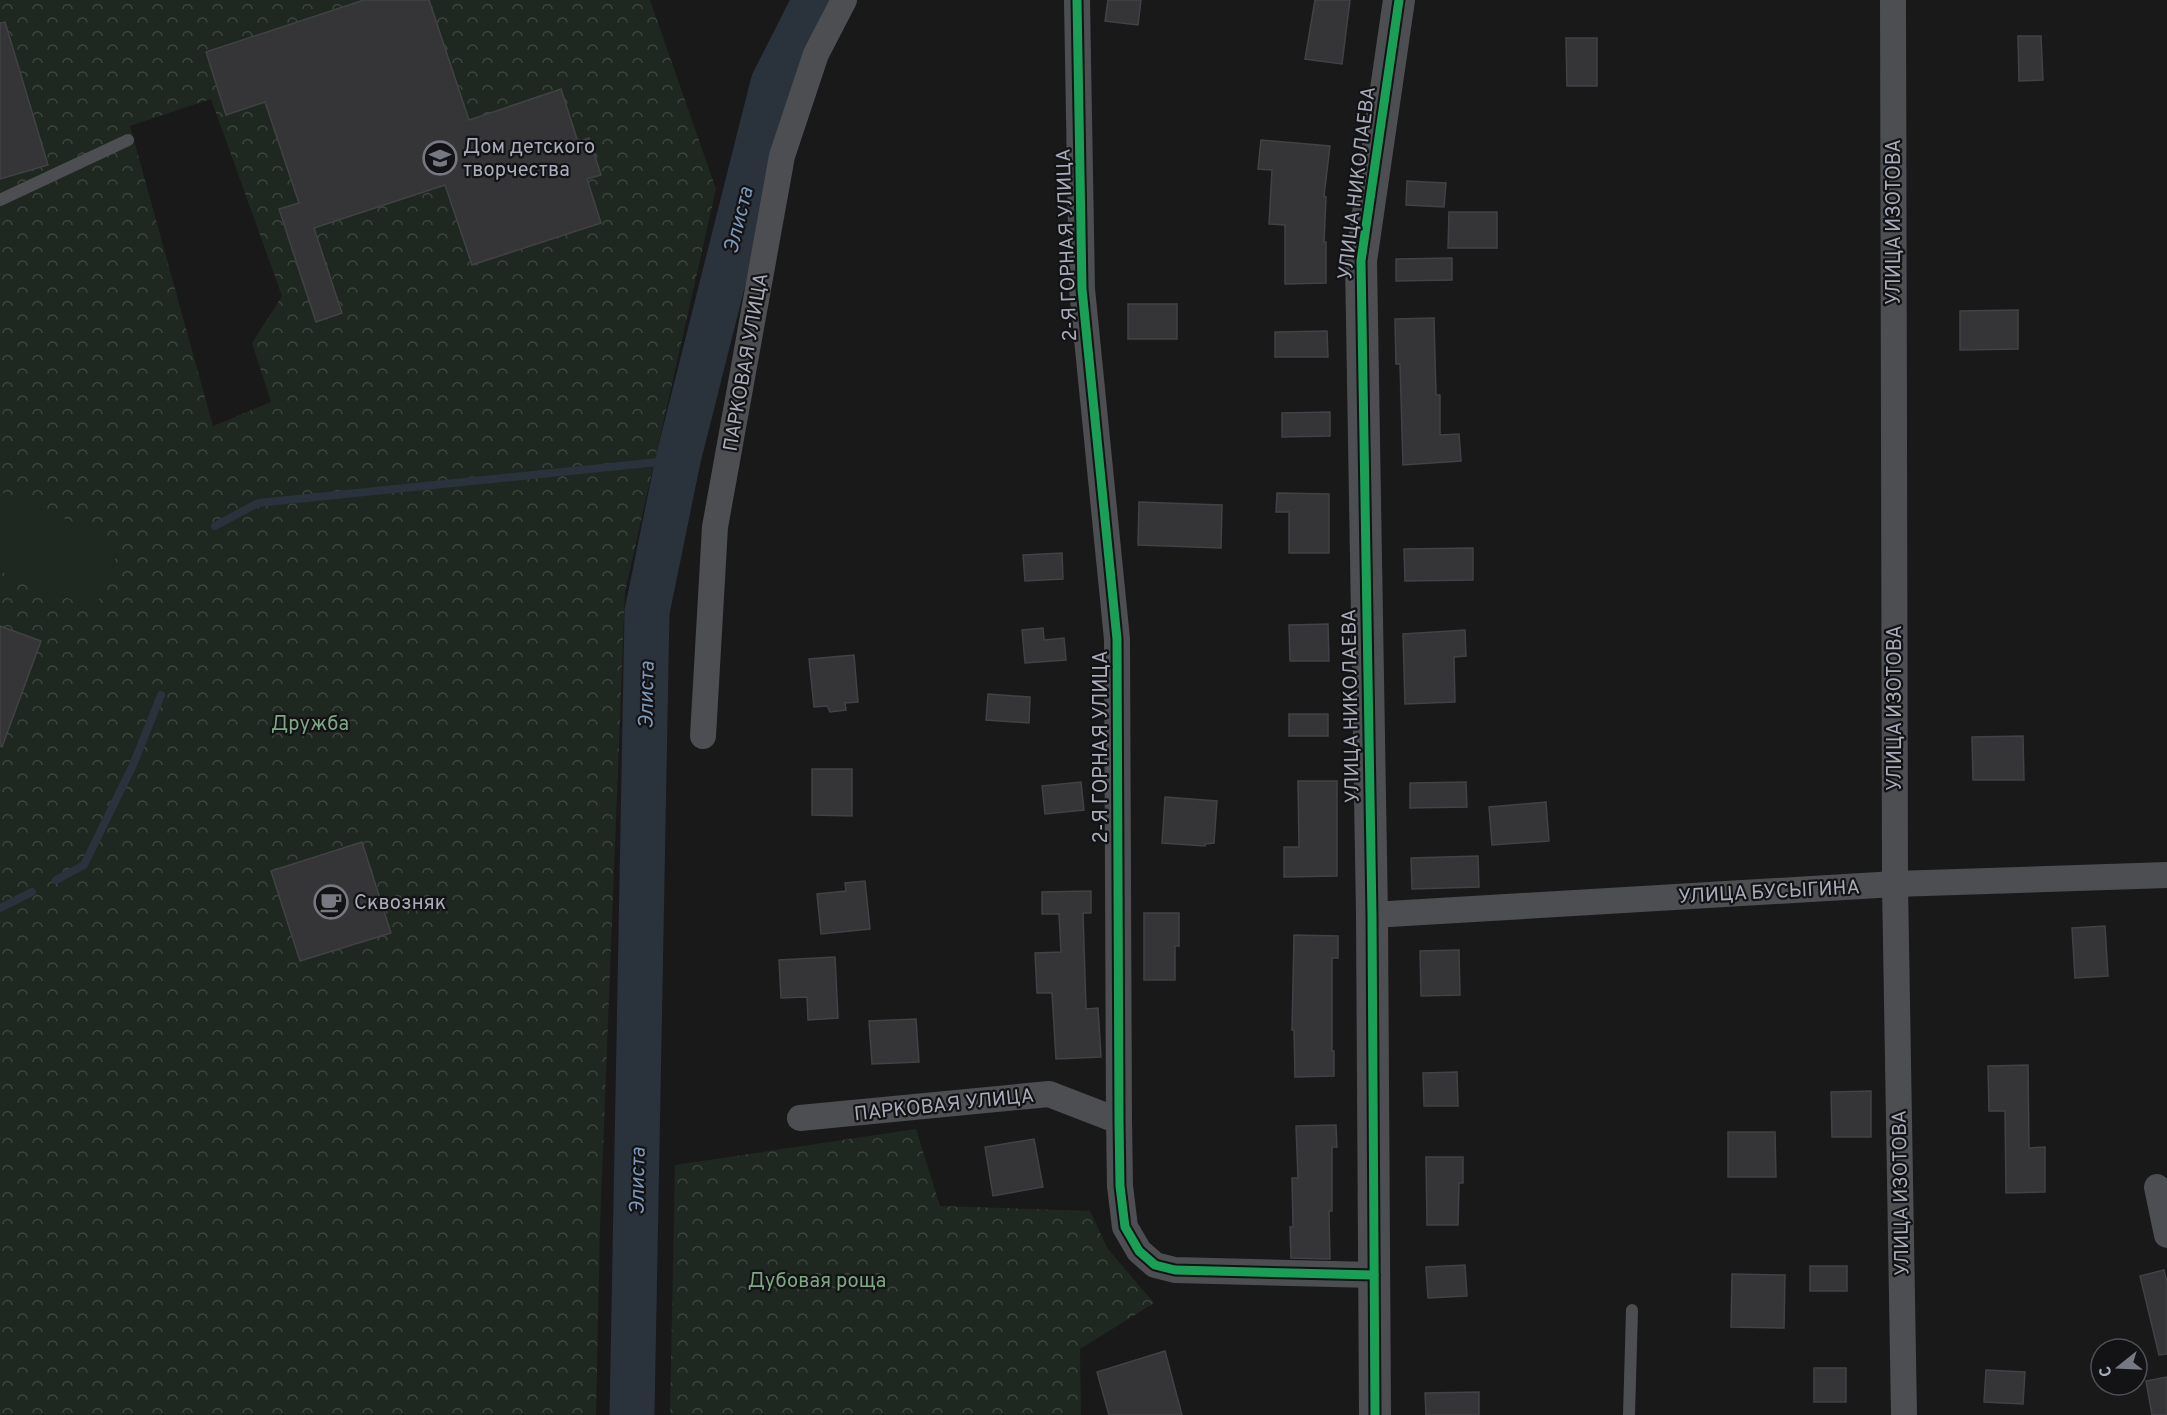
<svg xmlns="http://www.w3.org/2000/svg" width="2167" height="1415" viewBox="0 0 2167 1415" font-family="Overpass,sans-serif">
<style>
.park{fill:url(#park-crowns);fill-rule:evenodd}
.garden{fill:#1e2720}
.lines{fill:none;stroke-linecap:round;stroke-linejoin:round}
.stream{stroke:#2a323c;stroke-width:8}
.river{stroke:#2a323c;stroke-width:45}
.building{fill:#353537;stroke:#414245;stroke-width:1.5}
.service{stroke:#4d4e52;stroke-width:12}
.minor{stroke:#4d4e52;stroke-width:26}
.tertiary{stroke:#4d4e52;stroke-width:32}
.cycleway-casing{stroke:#131315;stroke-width:13}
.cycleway{stroke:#1a9f57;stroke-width:9}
.labels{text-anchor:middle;stroke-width:4.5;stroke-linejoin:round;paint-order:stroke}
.poi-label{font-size:20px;fill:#a9adbb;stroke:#131315;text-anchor:start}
.street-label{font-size:20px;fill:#a9adbb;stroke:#131315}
.park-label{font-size:20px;fill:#7ea884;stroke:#131315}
.water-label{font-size:21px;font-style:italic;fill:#7d98b9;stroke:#131315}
</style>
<defs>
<pattern id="park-crowns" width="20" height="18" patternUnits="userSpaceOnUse" patternTransform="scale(1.5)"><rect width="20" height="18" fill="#1e2720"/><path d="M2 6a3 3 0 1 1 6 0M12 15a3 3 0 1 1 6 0" fill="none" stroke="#3c443e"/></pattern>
</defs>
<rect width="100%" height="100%" fill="#191919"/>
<g class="park">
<path d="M 0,0 L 364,0 L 206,52 L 226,114 L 265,102 L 299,203 L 279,210 L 316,321 L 342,312 L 314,228 L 445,185 L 472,265 L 601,223 L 587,179 L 601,174 L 589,139 L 578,142 L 561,90 L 469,120 L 429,0 L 650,0 L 716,189 L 625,592 L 600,1226 L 596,1415 L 0,1415 ZM 211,99 L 282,296 L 252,343 L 271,402 L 213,426 L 130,126 Z"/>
<path d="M 916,1129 L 940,1206 L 1090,1211 L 1108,1249 L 1154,1303 L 1080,1349 L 1081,1415 L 670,1415 L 675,1165 Z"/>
</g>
<path class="garden" d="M 0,492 L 122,542 L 95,609 L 0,571 Z"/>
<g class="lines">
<g class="stream">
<path d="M 215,526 L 258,503 L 678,460"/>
<path d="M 56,880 L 84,865 L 133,765 L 161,695"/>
<path d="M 0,908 L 32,892"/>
</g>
<path class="river" d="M 632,1415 L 647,612 L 678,460 L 773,83 L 815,0"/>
</g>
<g class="building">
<path d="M 364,0 L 429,0 L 469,120 L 561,89 L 578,142 L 589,138 L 601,175 L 587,179 L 601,223 L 472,265 L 445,185 L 314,228 L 342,313 L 316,322 L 279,209 L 299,203 L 265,102 L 226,115 L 206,52 Z"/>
<path d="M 1108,0 L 1141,0 L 1138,25 L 1105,21 Z"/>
<path d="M 1315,0 L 1350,0 L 1342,64 L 1305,59 Z"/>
<path d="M 5,22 L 48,165 L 0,179 L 0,23 Z"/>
<path d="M 2018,36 L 2041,36 L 2043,80 L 2019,81 Z"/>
<path d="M 1566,38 L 1597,38 L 1597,86 L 1567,86 Z"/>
<path d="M 1261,140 L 1330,146 L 1324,196 L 1326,197 L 1324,242 L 1326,242 L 1326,283 L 1285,284 L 1285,225 L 1269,224 L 1272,170 L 1258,169 Z"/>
<path d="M 1407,181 L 1446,183 L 1444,207 L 1406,205 Z"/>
<path d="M 1449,212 L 1497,212 L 1497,248 L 1448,248 Z"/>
<path d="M 1452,258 L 1452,280 L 1396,281 L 1396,259 Z"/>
<rect x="1128" y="304" width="49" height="35"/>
<path d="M 2018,310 L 2018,349 L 1960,350 L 1960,311 Z"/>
<path d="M 1434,318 L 1436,395 L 1440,395 L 1440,435 L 1459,434 L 1461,461 L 1403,465 L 1400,364 L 1396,364 L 1395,319 Z"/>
<path d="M 1327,331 L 1328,357 L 1275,357 L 1275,332 Z"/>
<path d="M 1330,412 L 1330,436 L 1282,437 L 1282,413 Z"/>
<path d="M 1277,493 L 1329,494 L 1329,553 L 1289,553 L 1289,512 L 1276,512 Z"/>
<path d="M 1139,502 L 1222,505 L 1221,548 L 1138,545 Z"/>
<path d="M 1473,548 L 1473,580 L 1405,581 L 1404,549 Z"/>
<path d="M 1062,553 L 1063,579 L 1025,581 L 1023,555 Z"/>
<path d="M 1328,624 L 1329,661 L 1290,661 L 1289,625 Z"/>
<path d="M 0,626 L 41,641 L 2,747 L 0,746 Z"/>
<path d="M 1043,628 L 1044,640 L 1064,638 L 1066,660 L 1025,663 L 1022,630 Z"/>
<path d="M 1465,630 L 1466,656 L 1454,657 L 1455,702 L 1405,704 L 1403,634 Z"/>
<path d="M 854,655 L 858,702 L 845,703 L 846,710 L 830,712 L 827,706 L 814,707 L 809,659 Z"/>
<path d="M 988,694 L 1030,697 L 1029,723 L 986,720 Z"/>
<rect x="1289" y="714" width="39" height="22"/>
<path d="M 2023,736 L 2024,780 L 1973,780 L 1972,737 Z"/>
<path d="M 812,769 L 852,769 L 852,816 L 812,815 Z"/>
<path d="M 1298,781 L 1337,781 L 1337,876 L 1284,877 L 1284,847 L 1299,847 Z"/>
<path d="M 1081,782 L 1084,810 L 1045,814 L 1042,786 Z"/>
<path d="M 1466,782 L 1467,807 L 1410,808 L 1410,783 Z"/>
<path d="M 1165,797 L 1217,801 L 1214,843 L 1205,844 L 1205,846 L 1162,843 Z"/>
<path d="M 1546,802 L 1549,841 L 1492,845 L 1489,807 Z"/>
<path d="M 362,842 L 391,933 L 300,961 L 271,871 Z"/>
<path d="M 1478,856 L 1479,887 L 1412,889 L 1411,858 Z"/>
<path d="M 865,881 L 870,929 L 821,934 L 817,894 L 846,891 L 845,883 Z"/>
<path d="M 1091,891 L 1091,913 L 1083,913 L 1086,1009 L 1098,1008 L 1101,1057 L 1056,1059 L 1052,993 L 1037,993 L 1035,953 L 1061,952 L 1059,914 L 1042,914 L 1042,892 Z"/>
<path d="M 1144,913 L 1179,913 L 1179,946 L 1175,946 L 1175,980 L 1144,980 Z"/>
<path d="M 2105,926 L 2108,976 L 2075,978 L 2072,928 Z"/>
<path d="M 1294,935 L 1338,936 L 1338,958 L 1332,958 L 1332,1051 L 1334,1051 L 1334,1076 L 1295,1077 L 1294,1030 L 1292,1030 Z"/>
<path d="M 1459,950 L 1460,995 L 1421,996 L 1420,951 Z"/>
<path d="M 835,957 L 838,1018 L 808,1020 L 807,997 L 781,998 L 779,960 Z"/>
<path d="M 916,1019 L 919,1062 L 872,1064 L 869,1021 Z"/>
<path d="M 2028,1065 L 2029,1148 L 2045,1147 L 2045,1192 L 2006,1193 L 2005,1111 L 1989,1111 L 1988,1066 Z"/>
<path d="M 1457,1072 L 1458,1106 L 1424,1106 L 1423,1073 Z"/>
<path d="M 1871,1091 L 1871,1137 L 1832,1137 L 1831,1092 Z"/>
<path d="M 1336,1125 L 1337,1147 L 1332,1147 L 1332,1211 L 1329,1211 L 1330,1259 L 1291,1258 L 1290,1227 L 1293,1227 L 1292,1178 L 1298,1178 L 1296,1126 Z"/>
<path d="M 1728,1132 L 1775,1132 L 1776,1177 L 1728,1177 Z"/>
<path d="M 1034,1139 L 1043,1187 L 993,1196 L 985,1147 Z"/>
<path d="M 1426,1157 L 1463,1157 L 1463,1183 L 1459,1183 L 1458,1225 L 1427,1225 Z"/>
<path d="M 1465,1265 L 1467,1296 L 1428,1298 L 1426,1267 Z"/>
<rect x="1810" y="1266" width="37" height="25"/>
<path d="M 2164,1270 L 2167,1282 L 2167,1354 L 2159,1355 L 2140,1276 Z"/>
<path d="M 1732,1274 L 1785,1275 L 1784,1328 L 1731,1327 Z"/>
<path d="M 1165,1351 L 1182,1415 L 1109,1415 L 1097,1372 Z"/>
<rect x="1814" y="1368" width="32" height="34"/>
<path d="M 1986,1370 L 2025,1372 L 2023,1404 L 1984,1402 Z"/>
<path d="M 2167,1377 L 2167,1415 L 2152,1415 L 2146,1381 Z"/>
<path d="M 1479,1392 L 1479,1415 L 1426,1415 L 1425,1393 Z"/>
</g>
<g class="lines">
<g class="service">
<path d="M 0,200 L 128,140"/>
<path d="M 1629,1415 L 1632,1310"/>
</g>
<g class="minor">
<path d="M 1077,0 L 1082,289 L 1117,639 L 1119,1121 L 1120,1186 L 1125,1227 L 1139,1251 L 1155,1265 L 1175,1270 L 1374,1275"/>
<path d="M 1893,0 L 1895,884 L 1904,1415"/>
<path d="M 703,736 L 715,527 L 782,156 L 816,54 L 844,0"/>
<path d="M 1372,915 L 1895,884 L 2167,875"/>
<path d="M 800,1118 L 1049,1094 L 1119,1121"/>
<path d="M 2157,1187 L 2167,1235"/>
</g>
<path class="tertiary" d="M 1375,1415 L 1372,915 L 1361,261 L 1399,0"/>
<g class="cycleway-casing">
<g id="cycleway">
<path d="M 1077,0 L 1082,289 L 1117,639 L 1119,1121 L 1120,1186 L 1125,1227 L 1139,1251 L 1155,1265 L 1175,1270 L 1374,1275"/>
<path d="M 1375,1415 L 1372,915 L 1361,261 L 1399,0"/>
</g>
</g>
<use href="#cycleway" class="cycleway"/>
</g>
<defs>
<g id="school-ring" transform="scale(1.725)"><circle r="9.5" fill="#131315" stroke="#777982" stroke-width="1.5"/><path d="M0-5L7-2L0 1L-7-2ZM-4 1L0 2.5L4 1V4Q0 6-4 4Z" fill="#777982"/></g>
<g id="cafe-ring" transform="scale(1.725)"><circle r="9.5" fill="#131315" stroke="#777982" stroke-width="1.5"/><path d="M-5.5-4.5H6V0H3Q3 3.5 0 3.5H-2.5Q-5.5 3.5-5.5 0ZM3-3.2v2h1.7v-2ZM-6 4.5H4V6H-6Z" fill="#777982"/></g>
</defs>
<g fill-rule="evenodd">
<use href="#school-ring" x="440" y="158"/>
<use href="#cafe-ring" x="331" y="902"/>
</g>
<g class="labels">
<g class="poi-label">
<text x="463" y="153">Дом детского<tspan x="463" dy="23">творчества</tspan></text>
<text x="354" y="909">Сквозняк</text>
</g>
<g class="street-label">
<text transform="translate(1356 183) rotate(-83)" y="7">УЛИЦА НИКОЛАЕВА</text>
<text transform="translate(1893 222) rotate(-90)" y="7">УЛИЦА ИЗОТОВА</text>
<text transform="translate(1066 245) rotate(-92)" y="7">2-Я ГОРНАЯ УЛИЦА</text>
<text transform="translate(745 362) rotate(-80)" y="7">ПАРКОВАЯ УЛИЦА</text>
<text transform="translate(1350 706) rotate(-91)" y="7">УЛИЦА НИКОЛАЕВА</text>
<text transform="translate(1894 708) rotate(-90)" y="7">УЛИЦА ИЗОТОВА</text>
<text transform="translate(1100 747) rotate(-90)" y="7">2-Я ГОРНАЯ УЛИЦА</text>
<text transform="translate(1769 891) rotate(-3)" y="7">УЛИЦА БУСЫГИНА</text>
<text transform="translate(944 1104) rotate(-6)" y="7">ПАРКОВАЯ УЛИЦА</text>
<text transform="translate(1900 1193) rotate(-91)" y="7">УЛИЦА ИЗОТОВА</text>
</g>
<g class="park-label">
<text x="310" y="730">Дружба</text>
<text x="817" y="1287">Дубовая роща</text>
</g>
<g class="water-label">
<text transform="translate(738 220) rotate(-76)" y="7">Элиста</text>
<text transform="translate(646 695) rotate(-89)" y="7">Элиста</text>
<text transform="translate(637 1181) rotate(-89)" y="7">Элиста</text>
</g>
</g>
<g transform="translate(2119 1367) rotate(252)"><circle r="28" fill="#131315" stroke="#4f5157" stroke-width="1.5"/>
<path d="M0-4.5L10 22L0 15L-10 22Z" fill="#777982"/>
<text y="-9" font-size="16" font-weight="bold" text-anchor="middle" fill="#a9adbb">С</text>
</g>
</svg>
